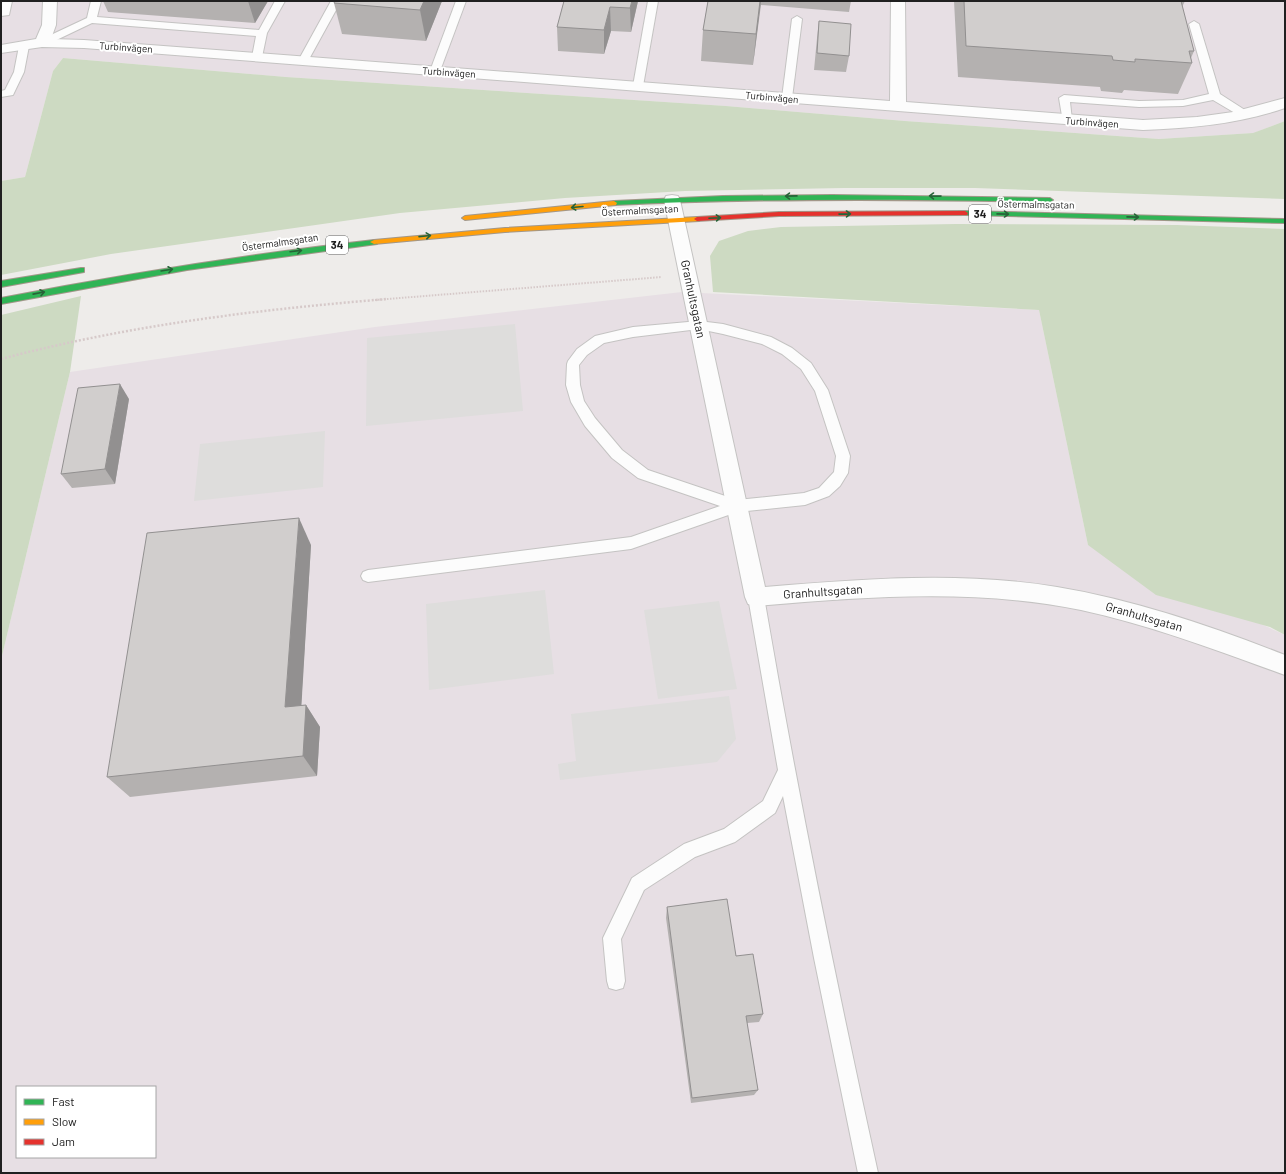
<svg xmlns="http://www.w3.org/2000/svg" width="1286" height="1174" viewBox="0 0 1286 1174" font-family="Barlow,sans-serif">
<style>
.industrial{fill:#e7dfe4;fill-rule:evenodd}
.forest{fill:#cddac2}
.parking{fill:#dedddc}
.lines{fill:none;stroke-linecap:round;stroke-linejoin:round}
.lane-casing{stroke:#c4c3c2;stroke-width:2}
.street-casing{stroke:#c4c3c2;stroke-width:2}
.fast-casing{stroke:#a29789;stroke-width:2}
.slow-casing{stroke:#a29789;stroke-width:2}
.jam-casing{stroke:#a29789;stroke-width:2}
.path-far1{stroke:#d6c9c9;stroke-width:2;stroke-dasharray:1.5 1.5;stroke-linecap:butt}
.path{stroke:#d6c9c9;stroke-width:2.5;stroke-dasharray:2 2;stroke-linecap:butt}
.lane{fill:#fcfcfc;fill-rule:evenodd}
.street{fill:#fcfcfc;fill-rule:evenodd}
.fast{fill:#30b455;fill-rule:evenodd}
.slow{fill:#ff9f0a;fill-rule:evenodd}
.jam{fill:#e5322d;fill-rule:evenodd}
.wall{fill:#b4b1b0}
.shaded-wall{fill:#929090}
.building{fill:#d1cecd;stroke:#929090}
.oneway{stroke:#276338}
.labels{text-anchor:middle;stroke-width:4;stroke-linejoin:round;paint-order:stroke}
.far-street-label{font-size:10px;fill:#202020;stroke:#fff}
.shield{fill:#fff;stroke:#636363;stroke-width:1}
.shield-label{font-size:11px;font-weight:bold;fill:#202020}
.street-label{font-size:12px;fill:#202020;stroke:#fff}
</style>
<rect width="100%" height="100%" fill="#eeecea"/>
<g class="industrial">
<path d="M 1,1 L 1285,1 L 1285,121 L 1254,133 L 1159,139 L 905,121 L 726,106 L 286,77 L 63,58 L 53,71 L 25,177 L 1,181 Z"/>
<path d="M 682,292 L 1039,310 L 1088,545 L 1285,635 L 1285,1173 L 1,1173 L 1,660 L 70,372 L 375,327 ZM 17,1087 L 155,1087 L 155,1157 L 17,1157 Z"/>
</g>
<g class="forest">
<path d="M 63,58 L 286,77 L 726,106 L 905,121 L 1159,139 L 1253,133 L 1285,121 L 1285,199 L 975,188 L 844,188 L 685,191 L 565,198 L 400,213 L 111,254 L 1,275 L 1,181 L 25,177 L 53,71 Z"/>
<path d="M 956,224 L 1177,225 L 1285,229 L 1285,635 L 1270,627 L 1156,595 L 1088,545 L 1039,310 L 713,292 L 710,256 L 719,241 L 748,231 L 781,227 Z"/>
<path d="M 81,296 L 70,372 L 1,660 L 1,315 Z"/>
</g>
<g class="parking">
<path d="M 515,324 L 523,411 L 366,426 L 367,338 Z"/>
<path d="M 325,431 L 323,487 L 194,501 L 200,444 Z"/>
<path d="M 545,590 L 554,674 L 429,690 L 426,604 Z"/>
<path d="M 719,601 L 737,689 L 658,699 L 644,610 Z"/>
<path d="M 729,696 L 736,739 L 717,762 L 560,780 L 558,764 L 576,761 L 571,714 Z"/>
</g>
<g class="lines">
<g class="lane-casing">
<g id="lane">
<path d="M 2,1 L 12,1 L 9,15 L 1,16 Z"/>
<path d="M 91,1 L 101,1 L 97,17 L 259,30 L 275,1 L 285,1 L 267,33 L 262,57 L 257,60 L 252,57 L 256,36 L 92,23 L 46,45 L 38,45 L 37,43 L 38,41 L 87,18 Z"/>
<path d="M 331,1 L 341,1 L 308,61 L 307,63 L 299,63 L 298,61 Z"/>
<path d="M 456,1 L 466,1 L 440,71 L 435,74 L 431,73 L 430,71 Z"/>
<path d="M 648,1 L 658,1 L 643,86 L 638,89 L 633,86 Z"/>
<path d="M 797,16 L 802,19 L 792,98 L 787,101 L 782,98 L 792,19 Z"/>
<path d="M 1194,21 L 1199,24 L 1220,94 L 1248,112 L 1249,114 L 1248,116 L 1240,116 L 1213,100 L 1183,106 L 1139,107 L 1070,102 L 1072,120 L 1071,122 L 1063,122 L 1059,98 L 1064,95 L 1139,101 L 1183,100 L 1209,94 L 1189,24 Z"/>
<path d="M 24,43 L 29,46 L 24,72 L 13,95 L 1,97 L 1,91 L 5,90 L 14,72 L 19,46 Z"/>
<path d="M 699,321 L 723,324 L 771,337 L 792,348 L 811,363 L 828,390 L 850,456 L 848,473 L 840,486 L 829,496 L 805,505 L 737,512 L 631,549 L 368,582 L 363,580 L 361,576 L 363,572 L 368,570 L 631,537 L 720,506 L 638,478 L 612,458 L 585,426 L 571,402 L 566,385 L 567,364 L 568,361 L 577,349 L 595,336 L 633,327 ZM 699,329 L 723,334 L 762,344 L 782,354 L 801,369 L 815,391 L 836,456 L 834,472 L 819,488 L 804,493 L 737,500 L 648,470 L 622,450 L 595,418 L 584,401 L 580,385 L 579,365 L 587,355 L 604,343 L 633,337 Z"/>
<path d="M 756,591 L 761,592 L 764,597 C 797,790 836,982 878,1173 L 858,1173 L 814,958 L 783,796 L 775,813 L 735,842 L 695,857 L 644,890 L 621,939 L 625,981 L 623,988 L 616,990 L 609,988 L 607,981 L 603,938 L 632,878 L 684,844 L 724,829 L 763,801 L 778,770 L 748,597 L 751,592 Z"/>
</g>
</g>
<g class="street-casing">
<g id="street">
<path d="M 43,1 L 57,1 L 56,25 L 51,39 L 84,40 L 890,101 L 891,1 L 905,1 L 906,102 L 1143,120 L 1197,117 L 1233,112 L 1285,98 L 1285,108 C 1239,124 1191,128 1143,130 L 84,48 L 42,47 L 1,53 L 1,45 L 36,39 L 42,25 Z"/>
<path d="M 672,195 L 678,196 L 680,200 L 765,587 C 862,579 960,571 1057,587 C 1135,600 1211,626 1285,655 L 1285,675 C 1218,651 1151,625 1081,610 C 974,588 864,597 756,606 L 748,604 L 745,597 L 664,200 L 666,196 Z"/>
</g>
</g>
<g class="fast-casing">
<g id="fast">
<path d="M 832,195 L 1050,198 L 1053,200 L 1050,202 C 905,199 759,198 614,205 L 611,203 L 614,201 L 723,196 Z"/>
<path d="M 963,211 L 1285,219 L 1285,223 L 965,215 L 962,213 Z"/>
<path d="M 374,240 L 378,242 L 377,244 L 187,270 L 1,304 L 1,298 C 125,274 249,254 374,240 Z"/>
<path d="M 81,268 L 84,268 L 84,272 L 1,287 L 1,281 Z"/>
</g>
</g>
<g class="slow-casing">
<g id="slow">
<path d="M 614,201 L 617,203 L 616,205 L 465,220 L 462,218 L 465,216 Z"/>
<path d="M 697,217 L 700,219 L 699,221 L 505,232 L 374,244 L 370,242 L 374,240 L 505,228 Z"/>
</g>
</g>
<g class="jam-casing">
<path id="jam" d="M 965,211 L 968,213 L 967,215 L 779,216 L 697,221 L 694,219 L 697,217 L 779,212 Z"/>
</g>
<path class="path-far1" d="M 375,300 L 662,277"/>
<path class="path" d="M 1,359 C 130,325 254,310 387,299"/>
<use href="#lane" class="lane"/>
<use href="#street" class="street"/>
<use href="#fast" class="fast"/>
<use href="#slow" class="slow"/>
<use href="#jam" class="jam"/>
</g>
<g class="wall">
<path d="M 103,1 L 268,1 L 255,23 L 108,12 Z"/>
<path d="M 442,1 L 426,41 L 342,34 L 334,3 Z"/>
<path d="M 564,1 L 638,1 L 631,32 L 611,31 L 604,54 L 558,51 L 557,27 Z"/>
<path d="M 708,1 L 851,1 L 849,12 L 761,5 L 753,65 L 701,61 L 703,30 Z"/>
<path d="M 954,1 L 1185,1 L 1182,7 L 1194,51 L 1191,58 L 1192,63 L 1178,94 L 1124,90 L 1122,93 L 1101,91 L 1100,87 L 958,77 Z"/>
<path d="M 819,21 L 849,56 L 846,72 L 814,70 L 817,38 Z"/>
<path d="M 129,399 L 115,484 L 72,488 L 61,474 Z"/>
<path d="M 311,545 L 301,705 L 306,705 L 320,727 L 317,776 L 130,797 L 107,777 Z"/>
<path d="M 667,907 L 736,956 L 763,1014 L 759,1022 L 747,1023 L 758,1090 L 754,1095 L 691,1103 L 666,918 Z"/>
</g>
<g class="shaded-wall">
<path d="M 248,1 L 268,1 L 255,23 Z"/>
<path d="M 424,1 L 442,1 L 426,41 L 420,10 Z"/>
<path d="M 632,1 L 638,1 L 631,32 L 630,8 Z"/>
<path d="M 760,1 L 761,1 L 753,65 L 756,34 Z"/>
<path d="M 610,7 L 611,31 L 604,54 L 604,30 Z"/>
<path d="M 120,384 L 129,399 L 115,484 L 105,469 Z"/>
<path d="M 299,518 L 311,545 L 300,729 L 285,707 Z"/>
<path d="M 306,705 L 320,727 L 317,776 L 303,756 Z"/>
</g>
<g class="building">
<path d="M 335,1 L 424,1 L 420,10 L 334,3 Z"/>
<path d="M 564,1 L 632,1 L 630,8 L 610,7 L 604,30 L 557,27 Z"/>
<path d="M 708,1 L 760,1 L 756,34 L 703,30 Z"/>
<path d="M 964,1 L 1181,1 L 1194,51 L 1189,51 L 1192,63 L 1135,59 L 1135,62 L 1113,60 L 1112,56 L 966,46 Z"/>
<path d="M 819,21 L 851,24 L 849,56 L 817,53 Z"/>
<path d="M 120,384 L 105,469 L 61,474 L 78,388 Z"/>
<path d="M 299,518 L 285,707 L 306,705 L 303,756 L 107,777 L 147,533 Z"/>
<path d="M 727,899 L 736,956 L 753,954 L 763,1014 L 746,1016 L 758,1090 L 692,1098 L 667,907 Z"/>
</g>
<defs><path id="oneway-shaft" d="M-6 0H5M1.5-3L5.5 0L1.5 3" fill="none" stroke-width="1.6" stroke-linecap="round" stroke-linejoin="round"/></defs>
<g class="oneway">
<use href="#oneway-shaft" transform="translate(791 196) rotate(179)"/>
<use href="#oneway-shaft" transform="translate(935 196) rotate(-179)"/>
<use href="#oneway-shaft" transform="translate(577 207) rotate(175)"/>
<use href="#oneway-shaft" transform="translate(845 214) rotate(-1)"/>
<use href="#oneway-shaft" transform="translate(1003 214) rotate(1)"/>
<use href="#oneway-shaft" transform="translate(1133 217) rotate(1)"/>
<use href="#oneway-shaft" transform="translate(715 218) rotate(-3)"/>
<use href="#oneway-shaft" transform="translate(425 236) rotate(-6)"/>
<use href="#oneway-shaft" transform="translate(296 251) rotate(-7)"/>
<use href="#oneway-shaft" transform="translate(167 270) rotate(-9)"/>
<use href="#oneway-shaft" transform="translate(39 293) rotate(-11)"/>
</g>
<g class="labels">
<g class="far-street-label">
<text transform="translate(126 47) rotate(4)" y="4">Turbinvägen</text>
<text transform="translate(449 72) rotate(4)" y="4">Turbinvägen</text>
<text transform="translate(772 97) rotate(5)" y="4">Turbinvägen</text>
<text transform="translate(1092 122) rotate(4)" y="4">Turbinvägen</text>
<text transform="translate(1036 204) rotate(1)" y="4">Östermalmsgatan</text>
<text transform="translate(640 210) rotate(-3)" y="4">Östermalmsgatan</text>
<text transform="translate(280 242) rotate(-8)" y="4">Östermalmsgatan</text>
</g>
<g class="shield">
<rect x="969" y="205" width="22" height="18" rx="3"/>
<rect x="326" y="236" width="22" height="18" rx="3"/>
</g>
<g class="shield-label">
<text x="980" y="218">34</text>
<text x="337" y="249">34</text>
</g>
<g class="street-label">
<text transform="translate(693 299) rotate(78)" y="4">Granhultsgatan</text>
<text transform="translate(823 592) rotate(-4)" y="4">Granhultsgatan</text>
<text transform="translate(1144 617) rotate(16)" y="4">Granhultsgatan</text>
</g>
</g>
<rect width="1286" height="1174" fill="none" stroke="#202020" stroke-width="4"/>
<rect x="16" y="1086" width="140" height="72" fill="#ffffff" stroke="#a6a6a6"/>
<rect x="24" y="1099" width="20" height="6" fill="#30b455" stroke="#a6a6a6"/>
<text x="52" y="1106" font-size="12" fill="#202020">Fast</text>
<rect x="24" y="1119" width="20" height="6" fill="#ff9f0a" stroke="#a6a6a6"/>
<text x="52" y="1126" font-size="12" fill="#202020">Slow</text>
<rect x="24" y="1139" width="20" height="6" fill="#e5322d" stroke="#a6a6a6"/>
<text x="52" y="1146" font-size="12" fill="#202020">Jam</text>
</svg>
